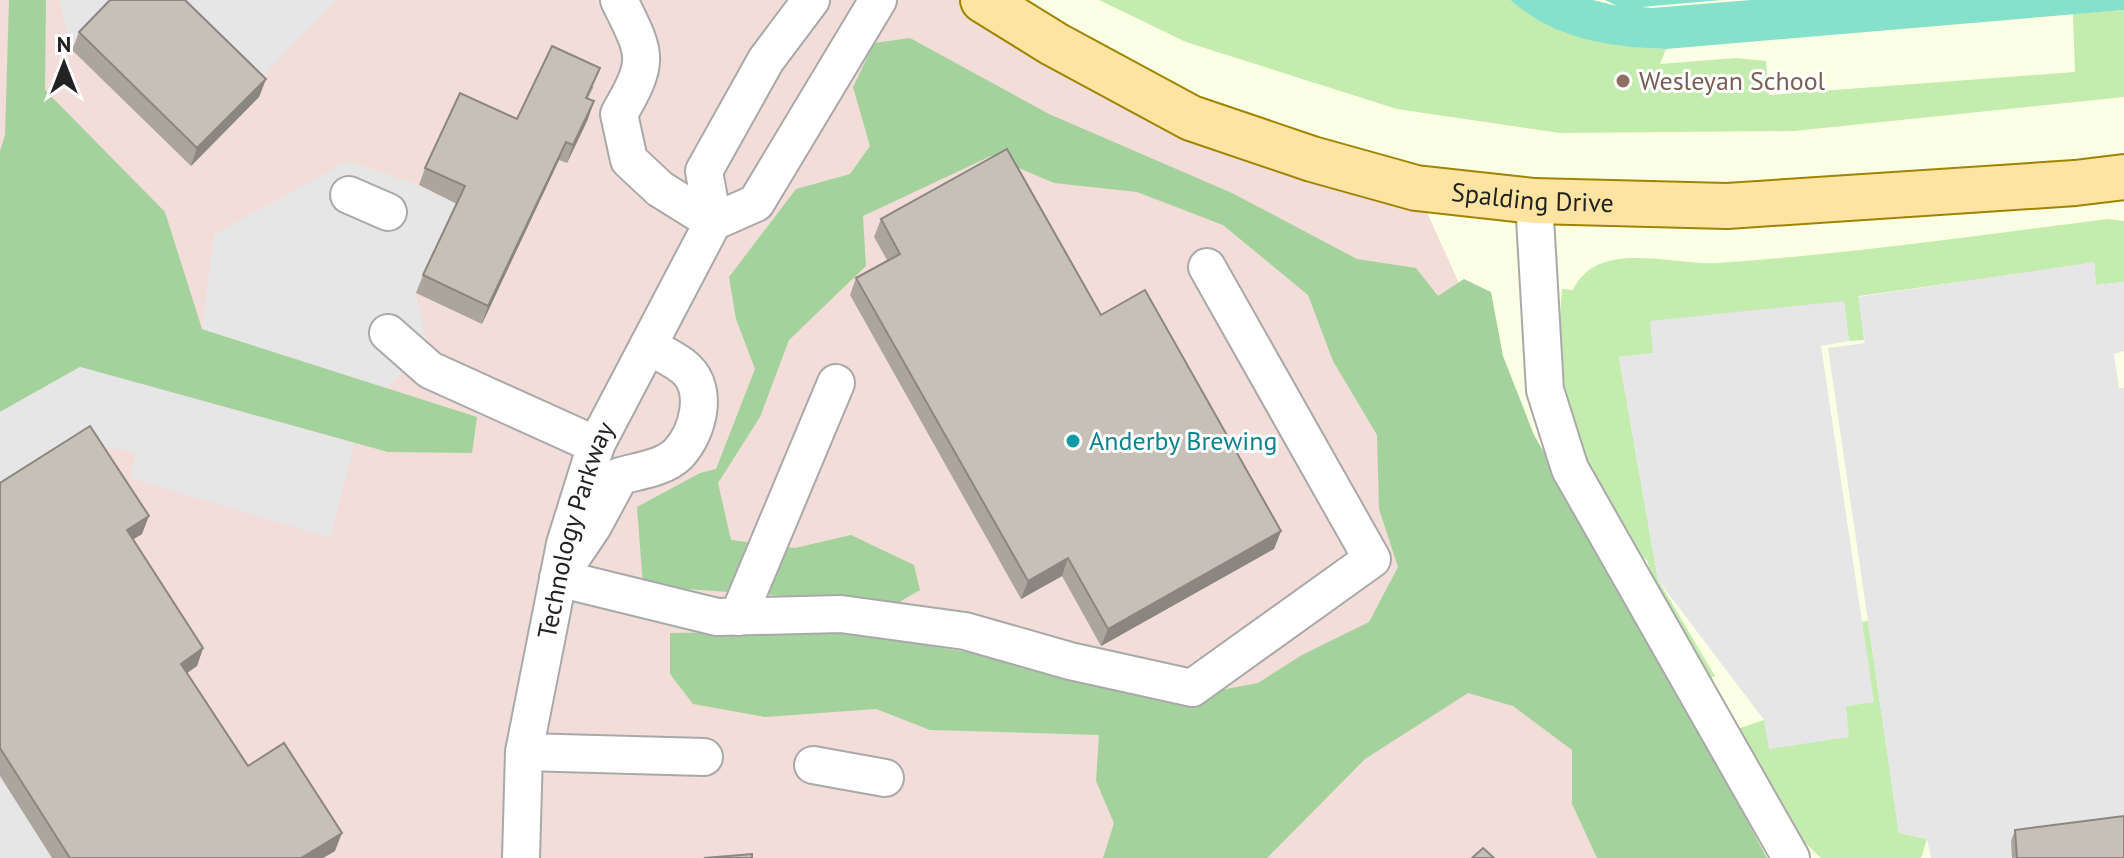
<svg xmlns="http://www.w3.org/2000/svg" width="2124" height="858" viewBox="0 0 2124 858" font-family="'PT Sans',sans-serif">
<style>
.commercial{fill:#f2ddd8}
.education{fill:#fbffe4}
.grass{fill:#c3ecae}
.forest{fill:#a4d29d}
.pitch{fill:#86e1cc}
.parking{fill:#e6e6e6}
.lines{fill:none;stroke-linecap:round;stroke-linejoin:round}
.minor-casing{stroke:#a9a9a9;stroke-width:40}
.major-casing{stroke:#9f8400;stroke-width:48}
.minor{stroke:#fff;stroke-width:36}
.major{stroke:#fee4a2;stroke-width:44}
.wall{fill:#aba59d}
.shaded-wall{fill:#8b8680}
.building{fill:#c7c0b7;stroke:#8b8680;stroke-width:2}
.education-dot{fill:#8d6e63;stroke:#fff;stroke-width:3}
.culture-dot{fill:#0f9aa8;stroke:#fff;stroke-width:3}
.labels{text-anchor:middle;stroke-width:6;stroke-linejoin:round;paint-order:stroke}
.education-label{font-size:26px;fill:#785e54;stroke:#fff;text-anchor:start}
.street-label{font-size:26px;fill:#222;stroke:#fff}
.culture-label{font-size:26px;fill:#0d838f;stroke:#fff;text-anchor:start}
</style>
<rect width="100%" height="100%" fill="#f2f0e8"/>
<path class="commercial" d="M 0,0 L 1068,0 L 1416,188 L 1720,858 L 0,858 Z"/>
<path class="education" d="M 1002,0 L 2124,0 L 2124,858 L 1720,858 L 1416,188 L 1312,159 Z"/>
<g class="grass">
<path d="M 1099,0 L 1510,0 C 1552,36 1612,47 1666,49 L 1660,64 L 1736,58 L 1766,61 L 1769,95 L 2075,72 L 2073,14 L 2124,10 L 2124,97 L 1794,131 L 1560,133 L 1397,109 L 1186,42 Z"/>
<path d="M 2107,219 L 2124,221 L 2124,282 L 2096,285 L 2094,263 L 1859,296 L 1864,340 L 1849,341 L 1844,302 L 1653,353 L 1619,357 L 1658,580 L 1715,676 L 1705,681 L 1643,570 L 1649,567 L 1647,560 L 1634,553 C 1582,458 1553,401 1562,289 L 1573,290 C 1598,238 1671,266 1718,263 C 1848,254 1977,236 2107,219 Z"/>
<path d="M 1868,621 L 1899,833 L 1927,839 L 1921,858 L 1821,858 L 1791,829 L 1734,730 L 1764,720 L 1770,749 L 1846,706 L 1873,702 L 1862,622 Z"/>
</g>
<g class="forest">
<path d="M 9,0 L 46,0 L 45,90 L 165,212 L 202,329 L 477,417 L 472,453 L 388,452 L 80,367 L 0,412 L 0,151 L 5,135 Z"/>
<path d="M 910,38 L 1049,114 L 1232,193 L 1357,259 L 1416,268 L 1438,296 L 1464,279 L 1491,292 L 1503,356 L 1534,435 L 1628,598 L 1767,858 L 1597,858 L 1572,804 L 1572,750 L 1513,706 L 1468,693 L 1365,759 L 1267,858 L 1103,858 L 1114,823 L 1096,781 L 1099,735 L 930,730 L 876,709 L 765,717 L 693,704 L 670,674 L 670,633 L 837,631 L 1016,660 L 1168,700 L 1258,683 L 1302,655 L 1369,622 L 1398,567 L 1379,509 L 1377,435 L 1333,361 L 1308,295 L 1223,225 L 1137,192 L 1054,183 L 991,156 L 863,216 L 866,266 L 789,340 L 760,417 L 718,483 L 731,540 L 795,548 L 851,535 L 914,565 L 920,590 L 896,604 L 643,586 L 637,507 L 700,473 L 716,469 L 755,369 L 736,319 L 729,277 L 796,189 L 850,174 L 870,146 L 853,87 L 874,43 Z"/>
</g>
<path class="pitch" d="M 1510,0 L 1593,0 L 1617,6 L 1605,0 L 1721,0 L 1642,7 L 1652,8 L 1751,0 L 2124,0 L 2124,10 L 1666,49 C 1608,47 1555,39 1510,0 Z"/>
<g class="parking">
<path d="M 59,0 L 121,0 L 72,50 Z"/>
<path d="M 160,0 L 336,0 L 251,89 Z"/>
<path d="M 348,161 L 419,185 L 458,204 L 416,293 L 428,348 L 387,388 L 202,329 L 214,234 Z"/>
<path d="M 2094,262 L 2096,285 L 2124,282 L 2124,351 L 2114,354 L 2119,388 L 2124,388 L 2124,858 L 1931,858 L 1927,839 L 1899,833 L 1828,348 L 1865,343 L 1858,297 Z"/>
<path d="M 1844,301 L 1849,341 L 1821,346 L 1874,702 L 1846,706 L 1849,737 L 1769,749 L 1764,720 L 1658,580 L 1619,357 L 1653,353 L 1650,321 Z"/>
<path d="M 80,367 L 355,443 L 330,538 L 130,478 L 136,452 L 83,444 L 0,497 L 0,412 Z"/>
<path d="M 0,776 L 52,858 L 0,858 Z"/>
</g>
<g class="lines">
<g class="minor-casing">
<g id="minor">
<path d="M 619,0 C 646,55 651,59 619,114 L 629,160 L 660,189 L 713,222"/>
<path d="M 349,195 L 388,212"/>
<path d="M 1534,201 L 1545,390 L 1570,469 L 1791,858"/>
<path d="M 713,222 L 756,203 L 878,0"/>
<path d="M 713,222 L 704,171 L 766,60 L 811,0"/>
<path d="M 388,333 L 430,370 L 596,445"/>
<path d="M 648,346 C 660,353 675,359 686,369 C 709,390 698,433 678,454 C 664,468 638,471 620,476 L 593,526 L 558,578 L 717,617 L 841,614 L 965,631 L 1070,661 L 1192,688 L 1372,559 L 1207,267"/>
<path d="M 738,617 L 836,383"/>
<path d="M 524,752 L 704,757"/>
<path d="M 813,765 L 885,778"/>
<path id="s1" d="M 521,858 L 524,752 L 565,544 L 596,445 L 713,222"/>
</g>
</g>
<g class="major-casing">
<g id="major">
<path id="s2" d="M 983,0 L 1054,44 L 1191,118 L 1312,159 L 1416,188 L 1534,201 L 1727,206 L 2075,183 L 2124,177"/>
</g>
</g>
<use href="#minor" class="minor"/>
<use href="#major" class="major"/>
</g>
<g class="wall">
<path d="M 79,32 L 266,79 L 259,97 L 191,166 L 72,50 Z"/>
<path d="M 594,86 L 588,98 L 588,119 L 567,163 L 559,160 L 482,324 L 416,293 L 423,275 L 457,204 L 419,185 L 425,168 L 517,119 Z"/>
<path d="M 881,219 L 1101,315 L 1281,531 L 1274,549 L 1101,646 L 1062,576 L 1021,599 L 850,295 L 856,278 L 887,260 L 874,237 Z"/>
<path d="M 0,483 L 142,534 L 133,539 L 203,648 L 197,666 L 187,673 L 248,766 L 335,851 L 323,858 L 52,858 L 0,776 Z"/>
<path d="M 2015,830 L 2124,858 L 2012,858 L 2011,841 Z"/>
</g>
<g class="shaded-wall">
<path d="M 266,79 L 259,97 L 191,166 L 197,148 Z"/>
<path d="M 594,101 L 588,119 L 567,163 L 573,145 Z"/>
<path d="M 566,142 L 559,160 L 482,324 L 488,306 Z"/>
<path d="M 149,516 L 142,534 L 121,547 L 127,530 Z"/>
<path d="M 1281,531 L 1274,549 L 1101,646 L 1108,629 Z"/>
<path d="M 1068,558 L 1062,576 L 1021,599 L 1028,581 Z"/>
<path d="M 203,648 L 197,666 L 174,682 L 181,664 Z"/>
<path d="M 342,833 L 335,851 L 323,858 L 301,858 Z"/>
</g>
<g class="building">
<path d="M 110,0 L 185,0 L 266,79 L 197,148 L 79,32 Z"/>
<path d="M 552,46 L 600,68 L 586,98 L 594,101 L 573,145 L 566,142 L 488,306 L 423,275 L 465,186 L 425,168 L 460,93 L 517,119 Z"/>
<path d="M 1007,149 L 1101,315 L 1145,290 L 1281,531 L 1108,629 L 1068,558 L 1028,581 L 856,278 L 900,254 L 881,219 Z"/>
<path d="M 90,426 L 149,516 L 127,530 L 203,648 L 181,664 L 248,766 L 284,743 L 342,833 L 301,858 L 70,858 L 0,748 L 0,483 Z"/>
<path d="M 2124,816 L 2124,858 L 2017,858 L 2015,830 Z"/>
<path d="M 1483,848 L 1494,858 L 1472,858 Z"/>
<path d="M 752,854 L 752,858 L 704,858 Z"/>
</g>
<circle class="education-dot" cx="1623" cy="81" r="8"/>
<circle class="culture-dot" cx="1073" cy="441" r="8"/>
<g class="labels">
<g class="education-label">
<text x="1639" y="90">Wesleyan School</text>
</g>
<g class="street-label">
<text dy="9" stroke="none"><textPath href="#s2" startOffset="592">Spalding Drive</textPath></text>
<text dy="9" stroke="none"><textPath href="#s1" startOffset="334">Technology Parkway</textPath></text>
</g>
<g class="culture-label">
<text x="1089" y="450">Anderby Brewing</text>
</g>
</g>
<g transform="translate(64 64)" stroke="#ffffff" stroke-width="6" paint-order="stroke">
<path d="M0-6L14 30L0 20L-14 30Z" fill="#222222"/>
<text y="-12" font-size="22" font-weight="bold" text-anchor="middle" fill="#222222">N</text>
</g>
</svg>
